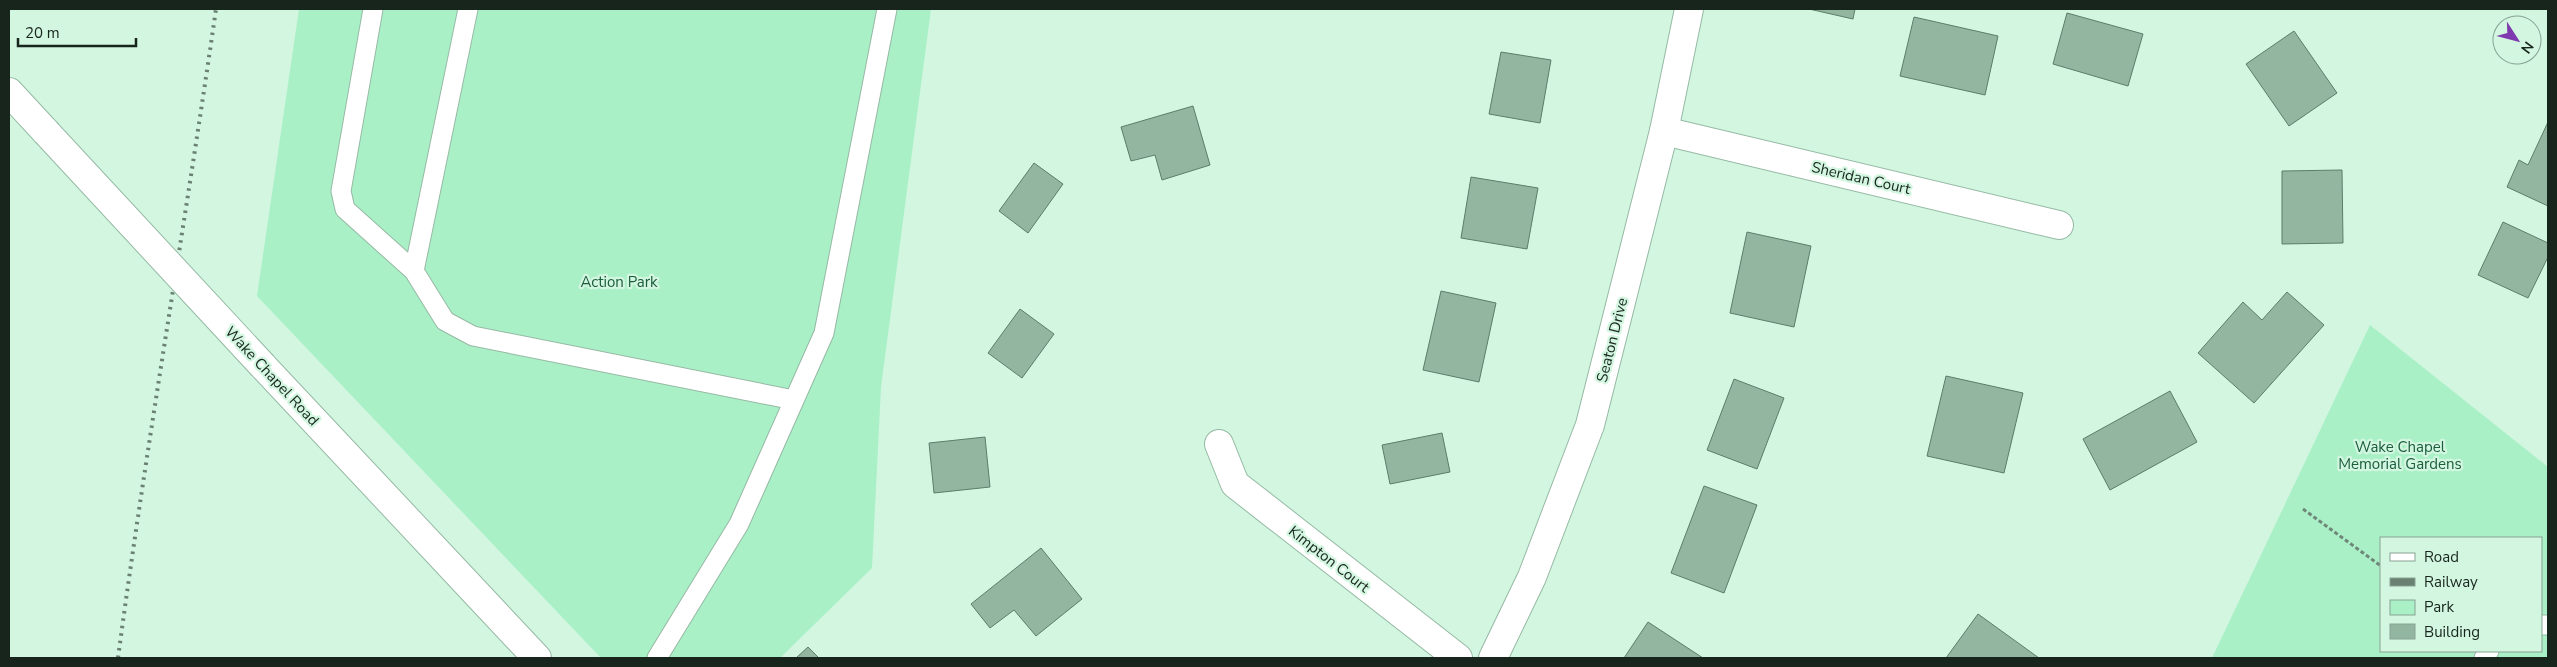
<svg xmlns="http://www.w3.org/2000/svg" width="2557" height="667" viewBox="0 0 2557 667" font-family="'Nunito Sans',sans-serif">
<style>
.green{fill:#a9f0c7;fill-rule:evenodd}
.building{fill:#93b6a1;stroke:#5c7d69}
.lines{fill:none;stroke-linecap:round;stroke-linejoin:round}
.lane-casing{stroke:#96b9a4;stroke-width:21}
.street-casing{stroke:#96b9a4;stroke-width:30}
.secondary-casing{stroke:#96b9a4;stroke-width:30}
.path{stroke:#6f8778;stroke-width:3;stroke-dasharray:4 2.5;stroke-linecap:butt}
.lane{stroke:#fff;stroke-width:19}
.street{stroke:#fff;stroke-width:28}
.secondary{stroke:#fff;stroke-width:28}
.rail{stroke:#698072;stroke-width:4;stroke-dasharray:2.5 5;stroke-linecap:butt}
.secondary-bridge-casing{stroke:#96b9a4;stroke-width:30;stroke-linecap:butt}
.secondary-bridge{stroke:#fff;stroke-width:28}
.labels{text-anchor:middle;stroke-width:4.5;stroke-linejoin:round;paint-order:stroke}
.street-label{font-size:15px;fill:#18251d;stroke:#d2f6e0}
.park-label{font-size:15px;fill:#1b5c3c;stroke:#d2f6e0}
</style>
<rect width="100%" height="100%" fill="#d2f6e0"/>
<g class="green">
<path d="M 299,9 L 931,9 L 881,387 L 872,568 L 780,658 L 601,658 L 257,296 Z"/>
<path d="M 2370,325 L 2548,467 L 2548,658 L 2212,658 ZM 2381,538 L 2541,538 L 2541,651 L 2381,651 Z"/>
</g>
<g class="building">
<path d="M 1809,9 L 1855,9 L 1853,19 Z"/>
<path d="M 2067,13 L 2143,34 L 2128,86 L 2053,64 Z"/>
<path d="M 1914,17 L 1998,36 L 1985,95 L 1900,76 Z"/>
<path d="M 2294,31 L 2337,93 L 2289,126 L 2246,64 Z"/>
<path d="M 1501,52 L 1551,60 L 1540,123 L 1489,114 Z"/>
<path d="M 1193,106 L 1210,165 L 1162,180 L 1155,155 L 1131,161 L 1121,127 Z"/>
<path d="M 2548,122 L 2548,206 L 2507,187 L 2519,160 L 2528,165 Z"/>
<path d="M 1034,163 L 1063,184 L 1028,233 L 999,211 Z"/>
<path d="M 2342,170 L 2343,243 L 2282,244 L 2282,171 Z"/>
<path d="M 1471,177 L 1538,188 L 1527,249 L 1461,238 Z"/>
<path d="M 2503,222 L 2548,243 L 2548,257 L 2528,298 L 2478,275 Z"/>
<path d="M 1747,232 L 1811,246 L 1794,327 L 1730,313 Z"/>
<path d="M 1441,291 L 1496,303 L 1479,382 L 1423,370 Z"/>
<path d="M 2287,292 L 2324,325 L 2254,403 L 2198,353 L 2243,302 L 2262,320 Z"/>
<path d="M 1020,309 L 1054,334 L 1022,378 L 988,353 Z"/>
<path d="M 1946,376 L 2023,393 L 2004,473 L 1927,456 Z"/>
<path d="M 1734,379 L 1784,398 L 1757,469 L 1707,450 Z"/>
<path d="M 2170,391 L 2197,442 L 2110,490 L 2083,439 Z"/>
<path d="M 1442,433 L 1450,472 L 1390,484 L 1382,445 Z"/>
<path d="M 985,437 L 990,487 L 934,493 L 929,443 Z"/>
<path d="M 1704,486 L 1757,505 L 1724,593 L 1671,573 Z"/>
<path d="M 1041,548 L 1082,599 L 1036,636 L 1014,610 L 990,628 L 971,604 Z"/>
<path d="M 1978,614 L 2039,658 L 1946,658 Z"/>
<path d="M 1648,622 L 1703,658 L 1624,658 Z"/>
<path d="M 808,647 L 819,658 L 796,658 Z"/>
</g>
<g class="lines">
<g class="lane-casing">
<g id="lane">
<path d="M 373,9 L 341,191 L 345,209 L 414,271 L 445,321 L 473,336 L 794,400"/>
<path d="M 414,271 L 468,9"/>
<path d="M 2541,625 L 2548,625"/>
<path d="M 657,658 L 739,524 L 824,333 L 887,9"/>
<path d="M 2484,658 L 2489,651"/>
</g>
</g>
<g class="street-casing">
<g id="street">
<path d="M 1664,131 L 2059,225"/>
<path d="M 1219,444 L 1235,484 L 1458,658"/>
<path d="M 1493,658 L 1532,577 L 1590,425 L 1664,131 L 1689,9"/>
</g>
</g>
<g class="secondary-casing">
<g id="secondary">
<path d="M 9,92 L 46,132"/>
<path d="M 263,366 L 537,658"/>
</g>
</g>
<path class="path" d="M 2303,509 L 2381,566"/>
<use href="#lane" class="lane"/>
<use href="#street" class="street"/>
<use href="#secondary" class="secondary"/>
<path class="rail" d="M 118,658 C 147,441 185,225 216,9"/>
<g class="secondary-bridge-casing">
<path id="secondary-bridge" d="M 46,132 L 263,366"/>
</g>
<use href="#secondary-bridge" class="secondary-bridge"/>
</g>
<g class="labels">
<g class="street-label">
<text transform="translate(1861 178) rotate(13)" y="5">Sheridan Court</text>
<text transform="translate(1612 340) rotate(-76)" y="5">Seaton Drive</text>
<text transform="translate(272 376) rotate(47)" y="5">Wake Chapel Road</text>
<text transform="translate(1329 559) rotate(38)" y="5">Kimpton Court</text>
</g>
<g class="park-label">
<text x="619" y="287">Action Park</text>
<text x="2400" y="452">Wake Chapel<tspan x="2400" dy="17">Memorial Gardens</tspan></text>
</g>
</g>
<rect width="2557" height="667" fill="none" stroke="#18251d" stroke-width="20"/>
<rect x="2380" y="537" width="162" height="115" fill="#d2f6e0" stroke="#88a292"/>
<rect x="2390" y="553" width="25" height="8" fill="#ffffff" stroke="#88a292"/>
<text x="2424" y="562" font-size="15" fill="#18251d">Road</text>
<rect x="2390" y="578" width="25" height="8" fill="#698072" stroke="#88a292"/>
<text x="2424" y="587" font-size="15" fill="#18251d">Railway</text>
<rect x="2390" y="600" width="25" height="15" fill="#a9f0c7" stroke="#88a292"/>
<text x="2424" y="612" font-size="15" fill="#18251d">Park</text>
<rect x="2390" y="624" width="25" height="15" fill="#93b6a1" stroke="#88a292"/>
<text x="2424" y="637" font-size="15" fill="#18251d">Building</text>
<g transform="translate(2517 40) rotate(126)"><circle r="24" fill="#d2f6e0" stroke="#88a292"/>
<path d="M0-4L9 19L0 12L-9 19Z" fill="#7e3aae"/>
<text y="-8" font-size="14" font-weight="bold" text-anchor="middle" fill="#18251d">N</text>
</g>
<path d="M18 38v8h118v-8" fill="none" stroke="#18251d" stroke-width="2.5"/>
<text x="25" y="38" font-size="15" fill="#18251d" stroke="#d2f6e0" stroke-width="4" paint-order="stroke">20 m</text>
</svg>
